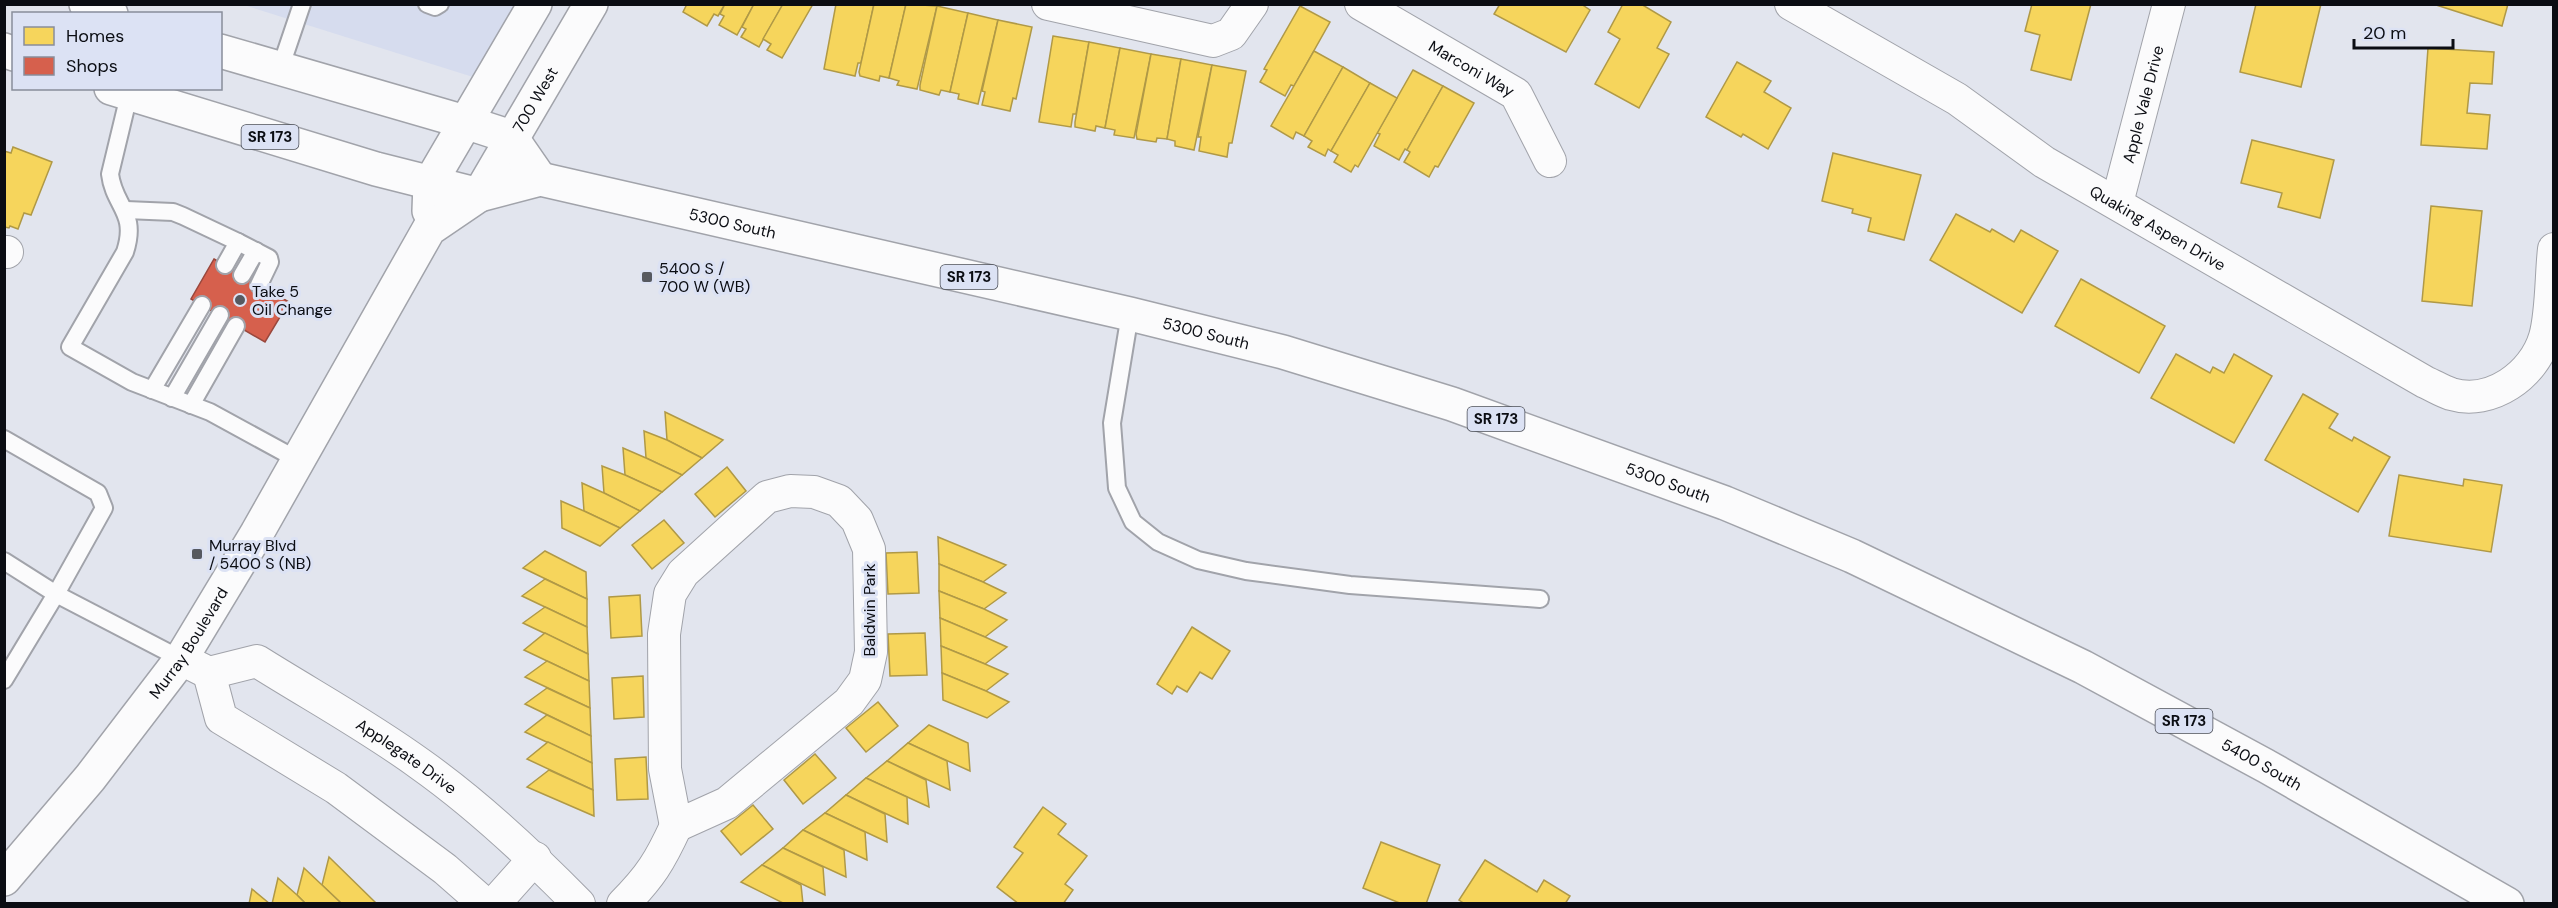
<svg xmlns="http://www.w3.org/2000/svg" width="2558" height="908" viewBox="0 0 2558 908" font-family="'DM Sans',sans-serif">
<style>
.built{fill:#d6dcee}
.homes{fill:#f6d55c;stroke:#b09946;stroke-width:1.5}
.shops{fill:#d6604d;stroke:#99473c;stroke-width:1.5}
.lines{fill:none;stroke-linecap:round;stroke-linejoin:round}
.lane-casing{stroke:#a1a3aa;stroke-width:20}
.street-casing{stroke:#a1a3aa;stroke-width:34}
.secondary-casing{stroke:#a1a3aa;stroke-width:36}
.primary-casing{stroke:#a1a3aa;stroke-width:36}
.lane{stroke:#fbfbfc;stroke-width:16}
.street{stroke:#fbfbfc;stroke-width:32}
.secondary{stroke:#fbfbfc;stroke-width:33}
.primary{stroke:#fbfbfc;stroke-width:33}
.poi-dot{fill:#565960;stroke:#dce2f4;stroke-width:2}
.labels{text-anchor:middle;stroke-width:6;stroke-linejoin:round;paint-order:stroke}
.shield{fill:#dce2f4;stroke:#4a4d56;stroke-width:1.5}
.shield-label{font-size:15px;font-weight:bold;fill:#0b0d13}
.street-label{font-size:16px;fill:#0b0d13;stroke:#dce2f4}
.poi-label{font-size:16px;fill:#0b0d13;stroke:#dce2f4;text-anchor:start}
</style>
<rect width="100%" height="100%" fill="#e2e5ee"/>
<path class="built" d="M 244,5 L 515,5 L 473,77 Z"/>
<g class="homes">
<path d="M 687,4 L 725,4 L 718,16 L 714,14 L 707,26 L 683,12 Z"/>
<path d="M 725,4 L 754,4 L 737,35 L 719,25 L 724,16 L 720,14 Z"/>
<path d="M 754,4 L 783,4 L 759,47 L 741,37 L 746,29 L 742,27 Z"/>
<path d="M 783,4 L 813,4 L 782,58 L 767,50 L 771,44 L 763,39 Z"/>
<path d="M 836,4 L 874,4 L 861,63 L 858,63 L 855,76 L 824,69 Z"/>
<path d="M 874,4 L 906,4 L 889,78 L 880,76 L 879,81 L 860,76 L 859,72 Z"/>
<path d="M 906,4 L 937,6 L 917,89 L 897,85 L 899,81 L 889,78 Z"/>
<path d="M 1500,4 L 1581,4 L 1590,10 L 1566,52 L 1494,14 Z"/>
<path d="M 1623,4 L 1641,4 L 1671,22 L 1657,48 L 1669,54 L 1639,108 L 1595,84 L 1620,39 L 1608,32 Z"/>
<path d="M 2032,4 L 2091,4 L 2071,80 L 2031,70 L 2040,35 L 2025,31 Z"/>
<path d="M 2256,4 L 2321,4 L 2301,87 L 2240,72 Z"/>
<path d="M 2433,4 L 2508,4 L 2502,26 Z"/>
<path d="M 937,6 L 968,13 L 950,92 L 941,90 L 939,95 L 920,90 L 920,85 Z"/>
<path d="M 1300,6 L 1330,22 L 1294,86 L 1291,85 L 1285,96 L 1260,82 L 1267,70 L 1264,69 Z"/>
<path d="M 968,13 L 998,20 L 978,104 L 958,99 L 959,94 L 950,92 Z"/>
<path d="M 998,20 L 1032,27 L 1016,99 L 1013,98 L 1010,111 L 982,105 L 985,92 L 982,91 Z"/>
<path d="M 1053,36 L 1089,42 L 1076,114 L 1073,114 L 1071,127 L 1039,122 Z"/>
<path d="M 1089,42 L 1120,48 L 1105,128 L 1096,126 L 1095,131 L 1075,127 L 1075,122 Z"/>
<path d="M 1120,48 L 1151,54 L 1134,138 L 1114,135 L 1115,130 L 1105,128 Z"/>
<path d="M 2428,48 L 2494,52 L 2492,84 L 2470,83 L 2467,113 L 2490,115 L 2487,149 L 2421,145 Z"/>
<path d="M 1314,51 L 1343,67 L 1304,136 L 1296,132 L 1293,139 L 1271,126 Z"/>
<path d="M 1151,54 L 1181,59 L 1167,139 L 1157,138 L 1156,142 L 1137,139 L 1136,134 Z"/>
<path d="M 1181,59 L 1212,65 L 1194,150 L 1175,146 L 1175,141 L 1167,139 Z"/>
<path d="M 1737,62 L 1771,81 L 1764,92 L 1791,108 L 1768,149 L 1743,134 L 1741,137 L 1706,117 Z"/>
<path d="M 1212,65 L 1246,71 L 1232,143 L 1229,143 L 1227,157 L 1199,151 L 1201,137 L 1198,137 Z"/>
<path d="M 1343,67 L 1370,83 L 1331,151 L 1328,149 L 1325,156 L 1308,147 L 1312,141 L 1304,136 Z"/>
<path d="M 1413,70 L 1443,86 L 1407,150 L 1405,149 L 1399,160 L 1374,146 L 1380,134 L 1377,133 Z"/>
<path d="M 1370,83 L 1397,98 L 1358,167 L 1355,165 L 1351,172 L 1334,162 L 1338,155 L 1331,151 Z"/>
<path d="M 1443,86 L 1474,103 L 1438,167 L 1435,166 L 1429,177 L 1404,162 L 1410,152 L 1407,150 Z"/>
<path d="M 2252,140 L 2334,160 L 2320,218 L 2278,207 L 2282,193 L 2241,183 Z"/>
<path d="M 13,147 L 52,162 L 31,215 L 24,213 L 18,229 L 10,226 L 9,228 L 4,227 L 4,151 L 11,153 Z"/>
<path d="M 1833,153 L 1921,175 L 1904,240 L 1868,231 L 1871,218 L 1852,213 L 1853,209 L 1822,201 Z"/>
<path d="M 2431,206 L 2482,211 L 2472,306 L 2422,301 Z"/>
<path d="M 1956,214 L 1990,232 L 1992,229 L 2014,242 L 2021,230 L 2058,251 L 2022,313 L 1930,260 Z"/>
<path d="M 2081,279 L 2165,326 L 2139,373 L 2055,326 Z"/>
<path d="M 2176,354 L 2210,373 L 2213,367 L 2224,373 L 2234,354 L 2272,376 L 2234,443 L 2151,398 Z"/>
<path d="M 2303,394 L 2338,414 L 2329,428 L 2352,441 L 2354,437 L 2390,457 L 2358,512 L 2265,460 Z"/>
<path d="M 665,412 L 723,440 L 702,458 L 667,440 Z"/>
<path d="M 644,431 L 667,440 L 702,458 L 682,475 L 646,458 Z"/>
<path d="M 623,448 L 646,458 L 682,475 L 662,492 L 625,475 Z"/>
<path d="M 602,466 L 625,475 L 662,492 L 640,511 L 604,493 Z"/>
<path d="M 727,467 L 746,491 L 715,517 L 695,494 Z"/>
<path d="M 2399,475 L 2463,486 L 2464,479 L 2502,485 L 2491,552 L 2389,536 Z"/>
<path d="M 582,483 L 604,493 L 640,511 L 620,528 L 584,511 Z"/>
<path d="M 561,501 L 584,511 L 620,528 L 600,546 L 562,528 Z"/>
<path d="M 664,520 L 684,543 L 652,569 L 632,545 Z"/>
<path d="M 938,537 L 1006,565 L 983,582 L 939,564 Z"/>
<path d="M 545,551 L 586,572 L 587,599 L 523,568 Z"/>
<path d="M 917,552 L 919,593 L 888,594 L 886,553 Z"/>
<path d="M 939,564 L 983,582 L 1006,593 L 984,609 L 939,591 Z"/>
<path d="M 545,579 L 587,599 L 587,627 L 522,596 Z"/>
<path d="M 939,591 L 984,609 L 1007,620 L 985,637 L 940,618 Z"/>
<path d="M 640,595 L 642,636 L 611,638 L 609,597 Z"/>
<path d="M 545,607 L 587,627 L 588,654 L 523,623 Z"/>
<path d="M 940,618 L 985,637 L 1007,647 L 985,664 L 941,646 Z"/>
<path d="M 1192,627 L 1230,651 L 1212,679 L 1200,672 L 1187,692 L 1177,686 L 1172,694 L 1157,684 Z"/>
<path d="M 545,633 L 588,654 L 589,681 L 524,650 Z"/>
<path d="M 925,633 L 927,675 L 890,676 L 888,634 Z"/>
<path d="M 941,646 L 985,664 L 1008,674 L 986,691 L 942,673 Z"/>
<path d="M 547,661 L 589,681 L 590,708 L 525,677 Z"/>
<path d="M 942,673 L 986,691 L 1009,702 L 987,718 L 943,700 Z"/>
<path d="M 643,676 L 644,717 L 614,719 L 612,678 Z"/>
<path d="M 547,688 L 590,708 L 591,736 L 525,704 Z"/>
<path d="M 878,702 L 898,726 L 866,752 L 846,728 Z"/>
<path d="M 547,715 L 591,736 L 592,763 L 525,732 Z"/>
<path d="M 929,725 L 968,743 L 970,771 L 908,743 Z"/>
<path d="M 548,742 L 592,763 L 593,790 L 527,759 Z"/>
<path d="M 908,743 L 947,761 L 950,790 L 887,761 Z"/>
<path d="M 815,754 L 836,778 L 803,804 L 784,780 Z"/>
<path d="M 646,757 L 648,799 L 617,800 L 615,759 Z"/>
<path d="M 887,761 L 926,780 L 929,807 L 866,778 Z"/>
<path d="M 549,770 L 593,790 L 594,816 L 527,787 Z"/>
<path d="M 866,778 L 907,797 L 908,824 L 846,795 Z"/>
<path d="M 846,795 L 885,814 L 887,842 L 825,813 Z"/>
<path d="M 753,805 L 773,829 L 741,855 L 721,831 Z"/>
<path d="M 1043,807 L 1066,824 L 1058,834 L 1087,856 L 1065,884 L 1073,890 L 1063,904 L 1019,904 L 997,887 L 1023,853 L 1014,847 Z"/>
<path d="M 825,813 L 865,832 L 867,860 L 803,830 Z"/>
<path d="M 803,830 L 844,850 L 846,877 L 783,848 Z"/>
<path d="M 1381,842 L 1440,865 L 1426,904 L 1402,904 L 1363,888 Z"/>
<path d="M 783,848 L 823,867 L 825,895 L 762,865 Z"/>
<path d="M 329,857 L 377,904 L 342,904 L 322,885 Z"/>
<path d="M 1485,860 L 1537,892 L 1544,880 L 1570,896 L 1565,904 L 1465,904 L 1459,900 Z"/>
<path d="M 762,865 L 801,885 L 803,904 L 785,904 L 741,882 Z"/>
<path d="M 304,868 L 322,885 L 342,904 L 306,904 L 297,895 Z"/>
<path d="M 278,878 L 297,895 L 306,904 L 272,904 Z"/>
<path d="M 252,889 L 270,904 L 249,904 Z"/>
</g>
<path class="shops" d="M 214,259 L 289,302 L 265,342 L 191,299 Z"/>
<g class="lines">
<g class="lane-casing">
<g id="lane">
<path d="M 427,4 L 435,7 L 440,4"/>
<path d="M 280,69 L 302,4"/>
<path d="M 129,95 L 110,174 C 114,207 138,212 125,252 L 70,347 L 132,382 L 210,412 L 298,460"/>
<path d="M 126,210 L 173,212 L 183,216 L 238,242 L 269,258 L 270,262 L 259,285"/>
<path d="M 225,265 L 238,242"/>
<path d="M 242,275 L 256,251"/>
<path d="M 1130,314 L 1112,423 L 1117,488 L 1133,522 L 1158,542 L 1198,560 L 1246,571 L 1350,585 L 1540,599"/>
<path d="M 152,390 L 202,305"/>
<path d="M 172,398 L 220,315"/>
<path d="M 191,405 L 236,326"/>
<path d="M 4,439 L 98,493 L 104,508 L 56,594 L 4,561"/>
<path d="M 4,680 L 56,594 L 181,659"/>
</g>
</g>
<g class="street-casing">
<g id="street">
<path d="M 1048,4 L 1213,41 L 1231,34 L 1252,4"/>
<path id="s1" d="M 1361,4 L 1516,94 L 1550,161"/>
<path id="s2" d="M 1791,4 L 1957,99 L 2044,162 L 2425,382 C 2434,386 2442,391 2451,394 C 2491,406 2534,375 2545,337 C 2552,313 2551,275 2554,249"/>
<path id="s3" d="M 2117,203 L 2169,4"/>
<path d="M 4,252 L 7,252"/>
<path d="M 790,491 L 814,492 L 839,501 L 857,520 L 869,549 L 871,652 L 865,680 L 849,702 L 727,803 L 676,826 L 665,769 L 664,634 L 670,594 L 683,573 L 767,497 Z"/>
<path id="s4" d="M 181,659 L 209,673 L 257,661 C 311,695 368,726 420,764 C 478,805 529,853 579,904"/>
<path d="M 209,673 L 221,718 L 336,788 L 445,869 L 485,904"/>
<path d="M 494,904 L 535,858"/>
<path d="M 623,904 C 650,877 660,861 676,826"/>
</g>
</g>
<g class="secondary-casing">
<g id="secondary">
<path d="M 429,211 L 430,183 L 535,4"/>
<path id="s5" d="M 4,879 L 90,778 L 181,659 L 257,533 L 429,229 L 479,195 L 591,4"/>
</g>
</g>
<g class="primary-casing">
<g id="primary">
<path d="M 86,4 L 111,14"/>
<path d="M 4,50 L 14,54"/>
<path d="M 220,51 L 465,122 L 511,137 L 540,179"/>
<path id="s6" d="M 111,88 L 376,169 L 479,195 L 540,179 L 1130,314 L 1283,352 L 1452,404 L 1725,503 L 1852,556 L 2083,667 L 2266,766 L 2507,904"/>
</g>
</g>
<use href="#lane" class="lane"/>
<use href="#street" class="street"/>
<use href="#secondary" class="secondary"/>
<use href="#primary" class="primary"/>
</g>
<g class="poi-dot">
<rect x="641" y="271" width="12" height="12" rx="3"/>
<circle cx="240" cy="300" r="6"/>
<rect x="191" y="548" width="12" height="12" rx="3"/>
</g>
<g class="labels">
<g class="shield">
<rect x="241.5" y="125" width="57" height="24" rx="4.5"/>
<rect x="940.5" y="265" width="57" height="24" rx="4.5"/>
<rect x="1467.5" y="407" width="57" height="24" rx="4.5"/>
<rect x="2155.5" y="709" width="57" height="24" rx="4.5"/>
</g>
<g class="shield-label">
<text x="270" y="142">SR 173</text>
<text x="969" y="282">SR 173</text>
<text x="1496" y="424">SR 173</text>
<text x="2184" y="726">SR 173</text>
</g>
<g class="street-label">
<text dy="6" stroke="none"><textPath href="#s1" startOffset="128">Marconi Way</textPath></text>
<text dy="6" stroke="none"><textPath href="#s5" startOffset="950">700 West</textPath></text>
<text dy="6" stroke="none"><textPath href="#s3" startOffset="102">Apple Vale Drive</textPath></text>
<text dy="6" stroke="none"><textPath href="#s6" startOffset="644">5300 South</textPath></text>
<text dy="6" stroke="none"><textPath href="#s2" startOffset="430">Quaking Aspen Drive</textPath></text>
<text dy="6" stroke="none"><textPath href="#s6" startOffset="1130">5300 South</textPath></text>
<text dy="6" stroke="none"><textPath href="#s6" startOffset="1616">5300 South</textPath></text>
<text transform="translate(869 610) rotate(-90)" y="6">Baldwin Park</text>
<text dy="6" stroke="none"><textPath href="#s5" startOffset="300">Murray Boulevard</textPath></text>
<text dy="6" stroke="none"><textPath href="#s4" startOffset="258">Applegate Drive</textPath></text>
<text dy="6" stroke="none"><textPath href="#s6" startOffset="2274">5400 South</textPath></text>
</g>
<g class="poi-label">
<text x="659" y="274">5400 S /<tspan x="659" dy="18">700 W (WB)</tspan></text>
<text x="252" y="297">Take 5<tspan x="252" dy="18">Oil Change</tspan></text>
<text x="209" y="551">Murray Blvd<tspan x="209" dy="18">/ 5400 S (NB)</tspan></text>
</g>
</g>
<rect width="2558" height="908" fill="none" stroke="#0b0d13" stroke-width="12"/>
<rect x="12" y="12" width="210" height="78" fill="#dce2f4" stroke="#888d9a" stroke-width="1.5"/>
<rect x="24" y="27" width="30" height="18" fill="#f6d55c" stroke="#888d9a" stroke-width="1.5"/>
<text x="66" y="42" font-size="18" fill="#0b0d13">Homes</text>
<rect x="24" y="57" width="30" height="18" fill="#d6604d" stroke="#888d9a" stroke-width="1.5"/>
<text x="66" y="72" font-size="18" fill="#0b0d13">Shops</text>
<path d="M2354 39v9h99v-9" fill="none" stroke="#0b0d13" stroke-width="3"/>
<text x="2363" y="39" font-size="18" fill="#0b0d13" stroke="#dce2f4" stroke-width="4.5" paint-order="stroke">20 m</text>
</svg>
